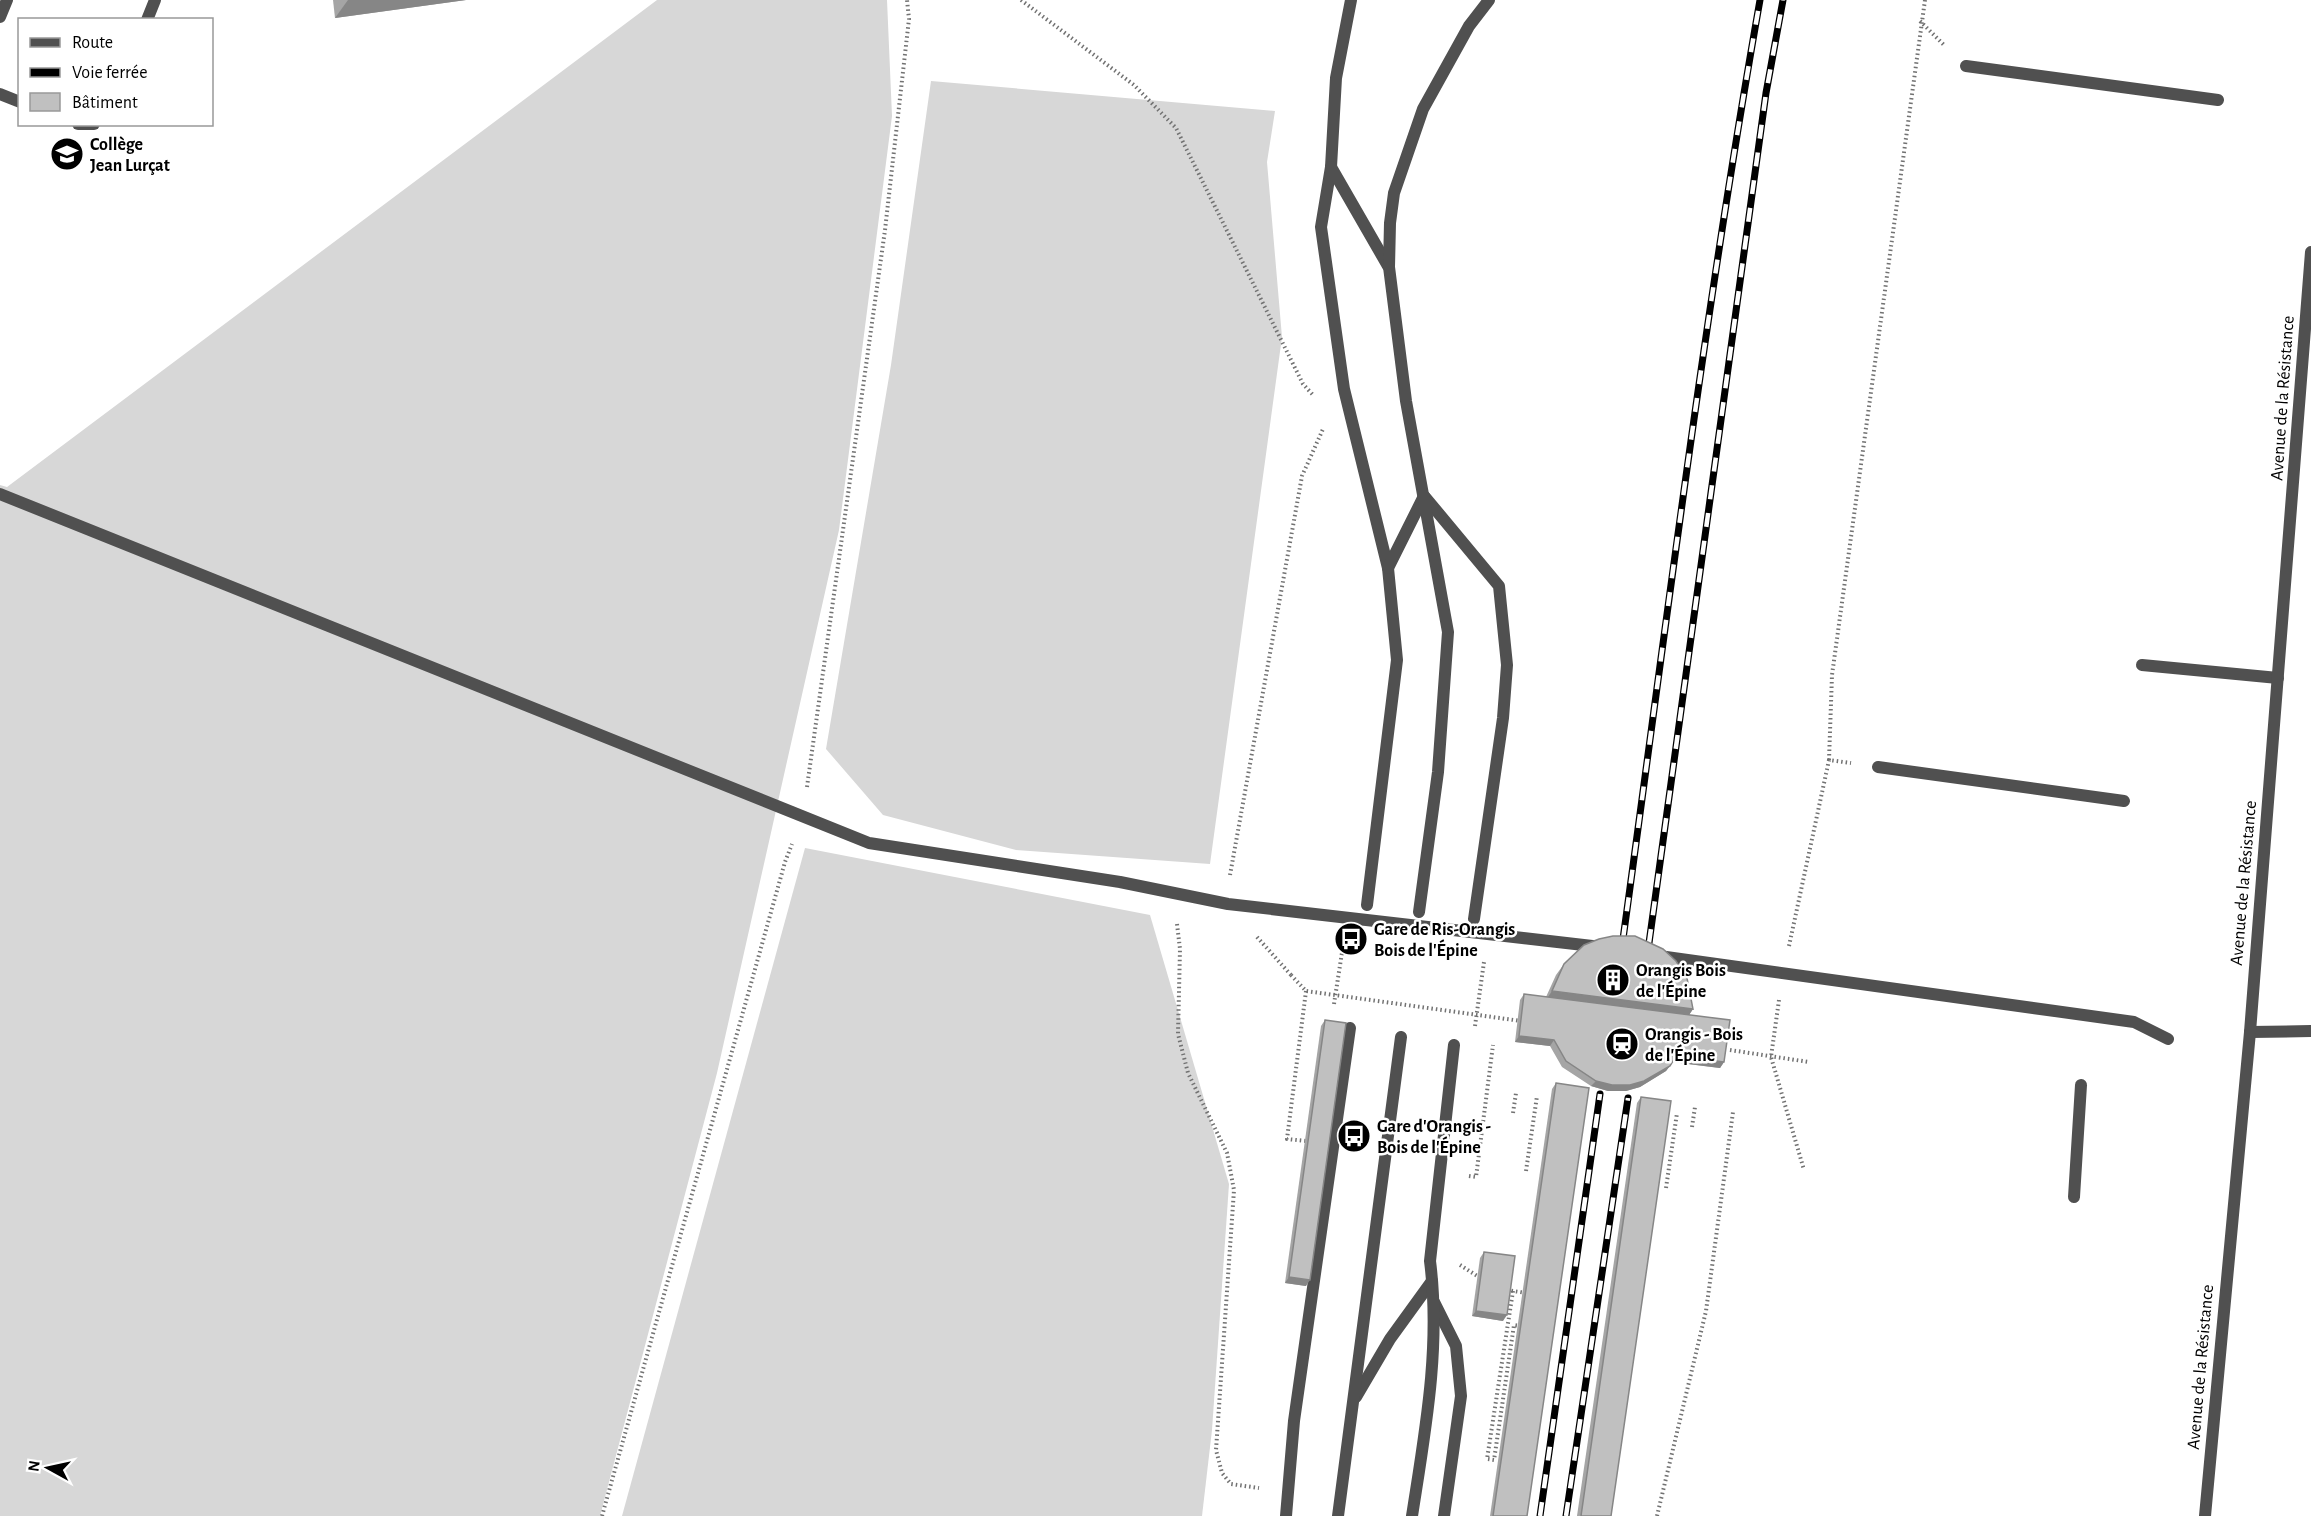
<svg xmlns="http://www.w3.org/2000/svg" width="2311" height="1516" viewBox="0 0 2311 1516" font-family="'Alegreya Sans',sans-serif">
<style>
.grass{fill:#d7d7d7}
.lines{fill:none;stroke-linecap:round;stroke-linejoin:round}
.path{stroke:#727272;stroke-width:4;stroke-dasharray:1.5 3;stroke-linecap:butt}
.lane{stroke:#505050;stroke-width:12}
.street{stroke:#505050;stroke-width:12}
.rail-casing{stroke:#000;stroke-width:7}
.rail{stroke:#fff;stroke-width:4.5;stroke-dasharray:14;stroke-linecap:butt}
.path-bridge{stroke:#727272;stroke-width:4;stroke-dasharray:1.5 3;stroke-linecap:butt}
.wall{fill:#a5a5a5}
.shaded-wall{fill:#868686}
.building{fill:#c0c0c0;stroke:#868686;stroke-width:1.5}
.labels{text-anchor:middle;stroke-width:5;stroke-linejoin:round;paint-order:stroke}
.poi-label{font-size:18px;font-weight:bold;fill:#000;stroke:#fff;text-anchor:start}
.street-label{font-size:18px;fill:#000;stroke:#fff}
</style>
<rect width="100%" height="100%" fill="#fff"/>
<g class="grass">
<path d="M 657,0 L 887,0 L 892,116 L 839,530 L 717,1073 L 600,1516 L 0,1516 L 0,485 L 7,487 Z"/>
<path d="M 931,81 L 1275,111 L 1267,162 L 1282,337 L 1210,864 L 1016,850 L 883,815 L 826,749 L 891,365 Z"/>
<path d="M 805,848 L 1150,915 L 1229,1184 L 1212,1430 L 1202,1516 L 622,1516 Z"/>
</g>
<g class="lines">
<g class="path">
<path d="M 1021,0 L 1134,85 L 1176,128 L 1303,384 L 1314,396"/>
<path d="M 1920,21 L 1945,46"/>
<path d="M 1829,760 L 1832,675 L 1925,0"/>
<path d="M 807,787 L 885,230 L 909,19 L 907,0"/>
<path d="M 1230,875 L 1302,476 L 1323,429"/>
<path d="M 1177,924 L 1180,949 L 1178,1034 L 1188,1073 L 1227,1153 L 1234,1190 L 1216,1450 L 1222,1473 L 1231,1484 L 1259,1488"/>
<path d="M 1257,937 L 1291,975"/>
<path d="M 1789,946 L 1829,760 L 1851,763"/>
<path d="M 1306,991 L 1287,1139 L 1306,1141"/>
<path d="M 1779,1000 L 1771,1057 L 1804,1170"/>
<path d="M 1334,1004 L 1343,946"/>
<path d="M 1475,1026 L 1484,962"/>
<path d="M 1730,1050 L 1809,1062"/>
<path d="M 1513,1113 L 1516,1093"/>
<path d="M 1692,1127 L 1695,1107"/>
<path d="M 1526,1171 L 1537,1096"/>
<path d="M 1469,1176 L 1476,1177 L 1493,1045"/>
<path d="M 1666,1188 L 1677,1113"/>
<path d="M 1460,1265 L 1482,1279"/>
<path d="M 1507,1290 L 1526,1293"/>
<path d="M 1513,1291 L 1487,1459 L 1494,1460 L 1514,1325 L 1521,1326"/>
<path d="M 602,1516 L 785,862 L 792,844"/>
<path d="M 1657,1516 L 1706,1311 L 1733,1112"/>
</g>
<g class="lane">
<path d="M 1351,0 L 1336,78 L 1331,167 L 1321,227 L 1344,389 L 1388,568 L 1397,660 L 1367,905"/>
<path d="M 0,17 L 7,0"/>
<path d="M 147,20 L 155,0"/>
<path d="M 1966,66 L 2218,100"/>
<path d="M 0,94 L 20,102"/>
<path d="M 78,124 L 94,124"/>
<path d="M 1331,167 L 1388,266"/>
<path d="M 1425,497 L 1499,586 L 1507,665 L 1503,718 L 1474,919"/>
<path d="M 1388,568 L 1424,496"/>
<path d="M 2142,665 L 2278,678"/>
<path d="M 1878,767 L 2124,801"/>
<path d="M 1419,912 L 1438,772 L 1448,632 L 1406,401 L 1389,267 L 1390,223 L 1394,193 L 1423,109 L 1469,26 L 1489,0"/>
<path d="M 2074,1197 L 2081,1085"/>
<path d="M 1434,1302 L 1456,1346 L 1461,1396 L 1444,1516"/>
<path d="M 1356,1397 L 1390,1339 L 1432,1281"/>
<path d="M 1286,1516 L 1294,1421 L 1350,1028"/>
<path d="M 1338,1516 L 1401,1037"/>
<path d="M 1412,1516 C 1425,1432 1441,1347 1430,1261 L 1454,1045"/>
</g>
<g class="street">
<path d="M 0,494 L 869,843 L 1120,882 L 1228,904 L 1601,947"/>
<path d="M 1659,956 L 2134,1022 L 2168,1039"/>
<path d="M 2250,1032 L 2311,1031"/>
<path d="M 2205,1516 L 2250,1032 L 2311,252"/>
</g>
<g class="rail-casing">
<g id="rail">
<path d="M 1623,939 C 1666,626 1705,311 1760,0"/>
<path d="M 1649,943 L 1766,93 L 1783,0"/>
<path d="M 1540,1516 L 1600,1094"/>
<path d="M 1566,1516 L 1628,1098"/>
</g>
</g>
<use href="#rail" class="rail"/>
<path class="path-bridge" d="M 1291,975 L 1306,991 L 1521,1021"/>
</g>
<g class="wall">
<path d="M 333,0 L 466,0 L 335,18 Z"/>
<path d="M 1564,964 L 1693,1009 L 1689,1015 L 1724,1062 L 1720,1068 L 1672,1062 L 1666,1071 L 1640,1087 L 1626,1091 L 1608,1091 L 1591,1086 L 1562,1067 L 1550,1046 L 1515,1042 L 1520,1000 L 1524,994 L 1546,997 L 1556,975 Z"/>
<path d="M 1325,1020 L 1306,1286 L 1285,1283 L 1321,1026 Z"/>
<path d="M 1556,1083 L 1527,1516 L 1490,1516 L 1552,1089 Z"/>
<path d="M 1641,1097 L 1611,1516 L 1577,1516 L 1637,1103 Z"/>
<path d="M 1484,1252 L 1503,1321 L 1472,1316 L 1480,1258 Z"/>
</g>
<g class="shaded-wall">
<path d="M 348,0 L 466,0 L 335,18 Z"/>
<path d="M 1552,991 L 1693,1009 L 1685,1021 L 1544,1003 Z"/>
<path d="M 1519,1036 L 1554,1040 L 1550,1046 L 1515,1042 Z"/>
<path d="M 1676,1056 L 1724,1062 L 1720,1068 L 1672,1062 Z"/>
<path d="M 1670,1066 L 1666,1071 L 1640,1087 L 1626,1091 L 1608,1091 L 1591,1086 L 1596,1081 Z"/>
<path d="M 1289,1277 L 1310,1280 L 1306,1286 L 1285,1283 Z"/>
<path d="M 1476,1311 L 1507,1315 L 1503,1321 L 1472,1316 Z"/>
</g>
<g class="building">
<path d="M 1613,936 L 1635,936 L 1663,949 L 1676,961 L 1687,978 L 1693,1009 L 1552,991 L 1564,964 L 1584,945 L 1599,939 Z"/>
<path d="M 1524,994 L 1730,1020 L 1724,1062 L 1676,1056 L 1670,1066 L 1644,1081 L 1630,1085 L 1612,1085 L 1596,1081 L 1566,1061 L 1554,1040 L 1519,1036 Z"/>
<path d="M 1325,1020 L 1346,1023 L 1310,1280 L 1289,1277 Z"/>
<path d="M 1556,1083 L 1589,1088 L 1527,1516 L 1493,1516 Z"/>
<path d="M 1641,1097 L 1671,1101 L 1611,1516 L 1581,1516 Z"/>
<path d="M 1484,1252 L 1515,1256 L 1507,1315 L 1476,1311 Z"/>
</g>
<defs>
<g id="school-disc" transform="scale(1.725)"><circle r="9.5" fill="#000" stroke="#fff"/><path d="M0-5L7-2L0 1L-7-2ZM-4 1L0 2.5L4 1V4Q0 6-4 4Z" fill="#fff"/></g>
<g id="bus-disc" transform="scale(1.725)"><circle r="9.5" fill="#000" stroke="#fff"/><path d="M-5-6H5V4H4V6H2V4H-2V6H-4V4H-5ZM-3.5-4V0h7V-4ZM-3.5 1.2v1.5H-2V1.2ZM2 1.2v1.5H3.5V1.2Z" fill="#fff"/></g>
<g id="building-disc" transform="scale(1.725)"><circle r="9.5" fill="#000" stroke="#fff"/><path d="M-4-6H4V6H1V3H-1V6H-4ZM-2.5-4.3h1.7v1.8h-1.7ZM.8-4.3h1.7v1.8H.8ZM-2.5-1h1.7V.8h-1.7ZM.8-1h1.7V.8H.8Z" fill="#fff"/></g>
<g id="station-disc" transform="scale(1.725)"><circle r="9.5" fill="#000" stroke="#fff"/><path d="M-3-6H3Q5-6 5-4V2Q5 4 3 4L4.5 6H3L1.5 4h-3L-3 6H-4.5L-3 4Q-5 4-5 2V-4Q-5-6-3-6ZM-3.5-4v3h7v-3ZM-3.5 1v1.5H-2V1ZM2 1v1.5H3.5V1Z" fill="#fff"/></g>
</defs>
<g fill-rule="evenodd">
<use href="#school-disc" x="67" y="154"/>
<use href="#bus-disc" x="1351" y="939"/>
<use href="#building-disc" x="1613" y="980"/>
<use href="#station-disc" x="1622" y="1044"/>
<use href="#bus-disc" x="1354" y="1136"/>
</g>
<g class="labels">
<g class="poi-label">
<text x="90" y="150">Collège<tspan x="90" dy="21">Jean Lurçat</tspan></text>
<text x="1374" y="935">Gare de Ris-Orangis<tspan x="1374" dy="21">Bois de l'Épine</tspan></text>
<text x="1636" y="976">Orangis Bois<tspan x="1636" dy="21">de l'Épine</tspan></text>
<text x="1645" y="1040">Orangis - Bois<tspan x="1645" dy="21">de l'Épine</tspan></text>
<text x="1377" y="1132">Gare d'Orangis -<tspan x="1377" dy="21">Bois de l'Épine</tspan></text>
</g>
<g class="street-label">
<text transform="translate(2282 398) rotate(-86)" y="6">Avenue de la Résistance</text>
<text transform="translate(2243 883) rotate(-85)" y="6">Avenue de la Résistance</text>
<text transform="translate(2200 1367) rotate(-85)" y="6">Avenue de la Résistance</text>
</g>
</g>
<rect x="18" y="18" width="195" height="108" fill="#ffffff" stroke="#999999" stroke-width="1.5"/>
<rect x="30" y="38" width="30" height="9" fill="#505050" stroke="#999999" stroke-width="1.5"/>
<text x="72" y="48" font-size="18" fill="#000000">Route</text>
<rect x="30" y="68" width="30" height="9" fill="#000000" stroke="#999999" stroke-width="1.5"/>
<text x="72" y="78" font-size="18" fill="#000000">Voie ferrée</text>
<rect x="30" y="93" width="30" height="18" fill="#c0c0c0" stroke="#999999" stroke-width="1.5"/>
<text x="72" y="108" font-size="18" fill="#000000">Bâtiment</text>
<g transform="translate(48 1468) rotate(278)" stroke="#ffffff" stroke-width="4.5" paint-order="stroke">
<path d="M0-4.5L10 22L0 15L-10 22Z" fill="#000000"/>
<text y="-9" font-size="16" font-weight="bold" text-anchor="middle" fill="#000000">N</text>
</g>
</svg>
